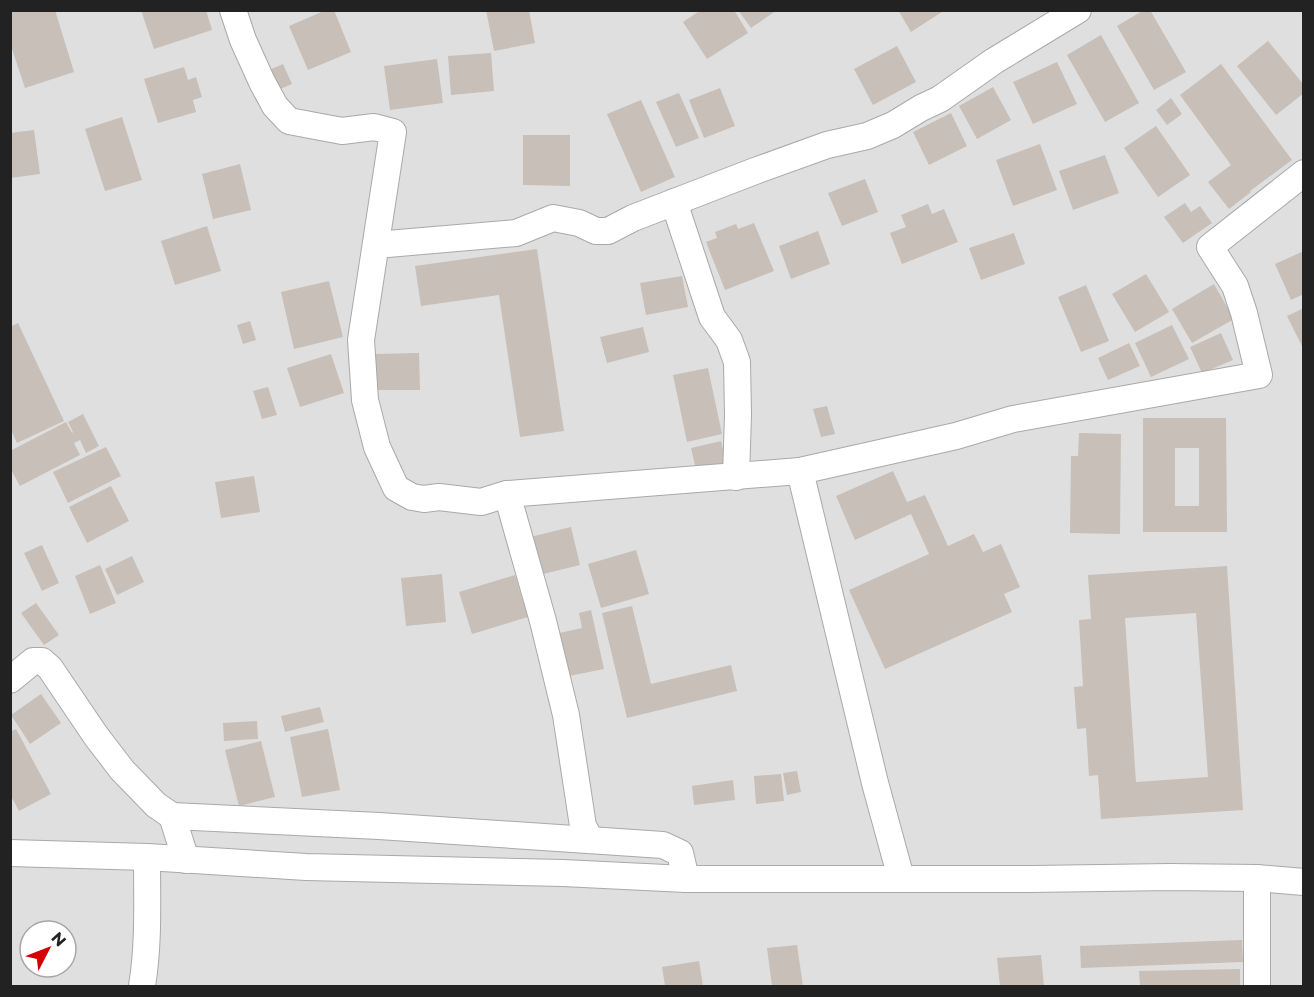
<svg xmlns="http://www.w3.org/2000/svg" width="1314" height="997" viewBox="0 0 1314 997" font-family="Montserrat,sans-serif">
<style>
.residential{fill:#e0dfdf;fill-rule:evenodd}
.building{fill:#c7bfb8;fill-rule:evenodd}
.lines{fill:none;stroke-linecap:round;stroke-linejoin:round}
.minor-casing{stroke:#a9a9a9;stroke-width:28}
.minor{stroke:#fff;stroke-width:26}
</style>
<rect width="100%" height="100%" fill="#f2efe9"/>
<path class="residential" d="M 10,11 L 1303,11 L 1303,986 L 11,986 ZM 30,931 L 66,931 L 66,967 L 30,967 Z"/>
<g class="building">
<path d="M 18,10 L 55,10 L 74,72 L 25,88 L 10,43 L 10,13 Z"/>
<path d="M 141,10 L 206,10 L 212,30 L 154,49 Z"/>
<path d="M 326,10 L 334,10 L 351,52 L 308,70 L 289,26 Z"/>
<path d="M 486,10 L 529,10 L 535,43 L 494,51 Z"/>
<path d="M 701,10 L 734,10 L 748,33 L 707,59 L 683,22 Z"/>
<path d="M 738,10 L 777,10 L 751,28 Z"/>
<path d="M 898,10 L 945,10 L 911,32 Z"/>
<path d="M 1144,10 L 1150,10 L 1186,72 L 1154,90 L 1117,26 Z"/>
<path d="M 1101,35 L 1139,103 L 1105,122 L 1067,55 Z"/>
<path d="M 1268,41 L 1304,85 L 1304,93 L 1276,115 L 1237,66 Z"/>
<path d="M 897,46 L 916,82 L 873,105 L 854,69 Z"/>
<path d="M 491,53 L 494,91 L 451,95 L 448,56 Z"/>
<path d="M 437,59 L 443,103 L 390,110 L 384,66 Z"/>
<path d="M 1057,62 L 1077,104 L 1033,124 L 1013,82 Z"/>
<path d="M 283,64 L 292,84 L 278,90 L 269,70 Z"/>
<path d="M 1221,64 L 1292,160 L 1250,191 L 1251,192 L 1229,209 L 1208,182 L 1231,165 L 1180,95 Z"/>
<path d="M 184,67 L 188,80 L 196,77 L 202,97 L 193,100 L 196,112 L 158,123 L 144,79 Z"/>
<path d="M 993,87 L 1011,120 L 977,139 L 959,106 Z"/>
<path d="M 720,88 L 735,126 L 704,138 L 689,100 Z"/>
<path d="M 679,93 L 699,138 L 676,147 L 656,102 Z"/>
<path d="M 1171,98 L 1182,114 L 1167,125 L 1156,110 Z"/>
<path d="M 641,100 L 675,177 L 641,192 L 607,114 Z"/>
<path d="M 951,113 L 967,146 L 929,165 L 913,132 Z"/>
<path d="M 122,117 L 142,180 L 105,191 L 85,129 Z"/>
<path d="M 1156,126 L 1190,175 L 1158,197 L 1124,148 Z"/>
<path d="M 34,130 L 40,174 L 10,178 L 10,133 Z"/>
<path d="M 523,135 L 570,135 L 570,186 L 523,185 Z"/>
<path d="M 1040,144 L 1057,190 L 1013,206 L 996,160 Z"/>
<path d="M 1105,155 L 1119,193 L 1073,210 L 1059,171 Z"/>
<path d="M 240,164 L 251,210 L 213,219 L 202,174 Z"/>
<path d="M 865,179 L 878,212 L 842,226 L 828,193 Z"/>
<path d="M 1185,203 L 1191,212 L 1200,206 L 1212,223 L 1183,243 L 1164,217 Z"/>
<path d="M 928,204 L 932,214 L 944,209 L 958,242 L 902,264 L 890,233 L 906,227 L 901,215 Z"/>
<path d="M 754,223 L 774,271 L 725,290 L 706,242 L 717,238 L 715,232 L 736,224 L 738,229 Z"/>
<path d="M 207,226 L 221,271 L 175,285 L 161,241 Z"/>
<path d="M 818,231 L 830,264 L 791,279 L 779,246 Z"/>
<path d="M 1014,233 L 1025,264 L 981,280 L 969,248 Z"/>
<path d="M 537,249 L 564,431 L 520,437 L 499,295 L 421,306 L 415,266 Z"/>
<path d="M 1304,251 L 1304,294 L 1291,300 L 1275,264 Z"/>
<path d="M 1146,274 L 1169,312 L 1135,332 L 1112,294 Z"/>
<path d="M 682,276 L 688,307 L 646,315 L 640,283 Z"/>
<path d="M 329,281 L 343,337 L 294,349 L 281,292 Z"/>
<path d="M 1214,284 L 1234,319 L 1192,343 L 1172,309 Z"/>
<path d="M 1086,285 L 1109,341 L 1081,352 L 1058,297 Z"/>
<path d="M 1304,308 L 1304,350 L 1287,316 Z"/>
<path d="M 250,321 L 256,340 L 243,344 L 237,325 Z"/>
<path d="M 18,323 L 64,421 L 17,443 L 10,428 L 10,327 Z"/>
<path d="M 1172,325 L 1189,359 L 1151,377 L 1135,343 Z"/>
<path d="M 643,327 L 649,352 L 607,363 L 600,337 Z"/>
<path d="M 1221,333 L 1233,360 L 1202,373 L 1190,347 Z"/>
<path d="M 1129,343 L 1140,366 L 1108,380 L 1098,358 Z"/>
<path d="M 419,353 L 420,390 L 376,390 L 376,354 Z"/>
<path d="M 331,354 L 344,393 L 300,407 L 287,368 Z"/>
<path d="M 708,368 L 722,434 L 687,442 L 673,375 Z"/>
<path d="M 268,387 L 277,415 L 262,419 L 253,391 Z"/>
<path d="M 827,406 L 835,434 L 821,437 L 813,409 Z"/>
<path d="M 83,414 L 99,446 L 86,453 L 80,440 L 74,443 L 80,455 L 20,486 L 10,468 L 10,451 L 66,422 L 72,433 L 73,432 L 68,422 Z"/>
<path d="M 1143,418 L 1226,418 L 1227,532 L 1143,532 ZM 1175,448 L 1199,448 L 1199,506 L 1175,506 Z"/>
<path d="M 1079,433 L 1121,434 L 1120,534 L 1070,533 L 1071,456 L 1078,456 Z"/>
<path d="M 721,441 L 727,466 L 697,474 L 691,448 Z"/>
<path d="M 106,447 L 121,476 L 68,503 L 53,472 Z"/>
<path d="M 893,471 L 907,502 L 925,495 L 948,546 L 974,534 L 983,552 L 1001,544 L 1020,587 L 1004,594 L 1012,612 L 885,669 L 849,590 L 929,554 L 911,514 L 855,540 L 836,496 Z"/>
<path d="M 254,476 L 260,512 L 221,518 L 215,482 Z"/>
<path d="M 111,486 L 129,521 L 87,543 L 69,507 Z"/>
<path d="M 571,527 L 580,565 L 535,576 L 526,538 Z"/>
<path d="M 42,545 L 59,583 L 42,591 L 24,553 Z"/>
<path d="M 636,550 L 649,594 L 601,608 L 588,564 Z"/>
<path d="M 132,556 L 144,582 L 117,595 L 105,569 Z"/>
<path d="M 100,565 L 116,603 L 90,614 L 75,576 Z"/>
<path d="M 1227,566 L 1243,810 L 1101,819 L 1098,775 L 1089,776 L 1086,728 L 1077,729 L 1074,687 L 1083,686 L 1079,620 L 1091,619 L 1088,575 ZM 1196,613 L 1208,777 L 1136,782 L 1125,618 Z"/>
<path d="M 442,574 L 446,622 L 406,626 L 401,578 Z"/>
<path d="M 515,575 L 528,617 L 472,634 L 459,592 Z"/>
<path d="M 36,603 L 59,635 L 44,645 L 21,613 Z"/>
<path d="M 632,606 L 651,684 L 731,665 L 737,691 L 627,718 L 602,613 Z"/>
<path d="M 591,610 L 604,669 L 564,677 L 555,634 L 582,628 L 579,613 Z"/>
<path d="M 41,694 L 61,723 L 30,744 L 11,715 Z"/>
<path d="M 320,707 L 324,722 L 285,732 L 281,716 Z"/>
<path d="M 257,721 L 258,739 L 224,741 L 223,723 Z"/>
<path d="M 16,729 L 51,794 L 19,811 L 10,794 L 10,732 Z"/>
<path d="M 328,729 L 340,790 L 302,797 L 290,737 Z"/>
<path d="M 261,741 L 275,797 L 239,806 L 225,750 Z"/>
<path d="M 797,771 L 801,792 L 787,795 L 783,773 Z"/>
<path d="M 781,774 L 784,801 L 756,804 L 754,776 Z"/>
<path d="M 733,780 L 735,800 L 694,805 L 692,786 Z"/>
<path d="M 1242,940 L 1243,962 L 1081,968 L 1080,946 Z"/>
<path d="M 797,945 L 803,986 L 772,986 L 767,948 Z"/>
<path d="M 1041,955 L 1044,986 L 1000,986 L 997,958 Z"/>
<path d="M 699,961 L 703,986 L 665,986 L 662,967 Z"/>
<path d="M 1240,969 L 1240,986 L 1140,986 L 1139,971 Z"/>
</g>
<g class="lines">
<g class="minor-casing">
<g id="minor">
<path d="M 233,10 L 243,40 L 262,82 L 275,106 L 289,121 L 342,131 L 374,127 L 393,132 L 361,340 L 365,400 L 377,447 L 396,488 L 412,497 L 424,499 L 439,497 L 481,502 L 507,494 L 800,471 L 956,436 L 1013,419 L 1259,375 L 1244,313 L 1235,286 L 1210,247 L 1304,173"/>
<path d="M 674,202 L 712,317 L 729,340 L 737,362 L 738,415 L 736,477"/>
<path d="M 376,245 L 516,233 L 553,218 L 579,223 L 596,231 L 608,231 L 633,218 L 755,171 L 827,145 L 867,136 L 893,125 L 921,108 L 940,99 L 994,61 L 1078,10"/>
<path d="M 800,471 L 875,783 L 901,878"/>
<path d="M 507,494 L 543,621 L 566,715 L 583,826 L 590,839"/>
<path d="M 10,680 L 33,661 L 42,661 L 50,668 L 96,736 L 122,770 L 156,805 L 172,816 L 186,860"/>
<path d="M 172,816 L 379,826 L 663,845 L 680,853 L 686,879"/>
<path d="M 10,853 L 147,857 L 306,867 L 563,873 L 686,879 L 1032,879 L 1170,877 L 1257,878 L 1304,882"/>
<path d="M 1257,878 L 1257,986"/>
<path d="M 142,986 C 149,943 147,901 147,857"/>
</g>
</g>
<use href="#minor" class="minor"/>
</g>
<rect width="1314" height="997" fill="none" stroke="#222222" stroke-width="24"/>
<g transform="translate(48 949) rotate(48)"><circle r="28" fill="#ffffff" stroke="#a7a7a7" stroke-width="1.5"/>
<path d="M0-4.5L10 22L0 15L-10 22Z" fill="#d40000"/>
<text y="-9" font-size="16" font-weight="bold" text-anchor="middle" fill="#222222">N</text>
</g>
</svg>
